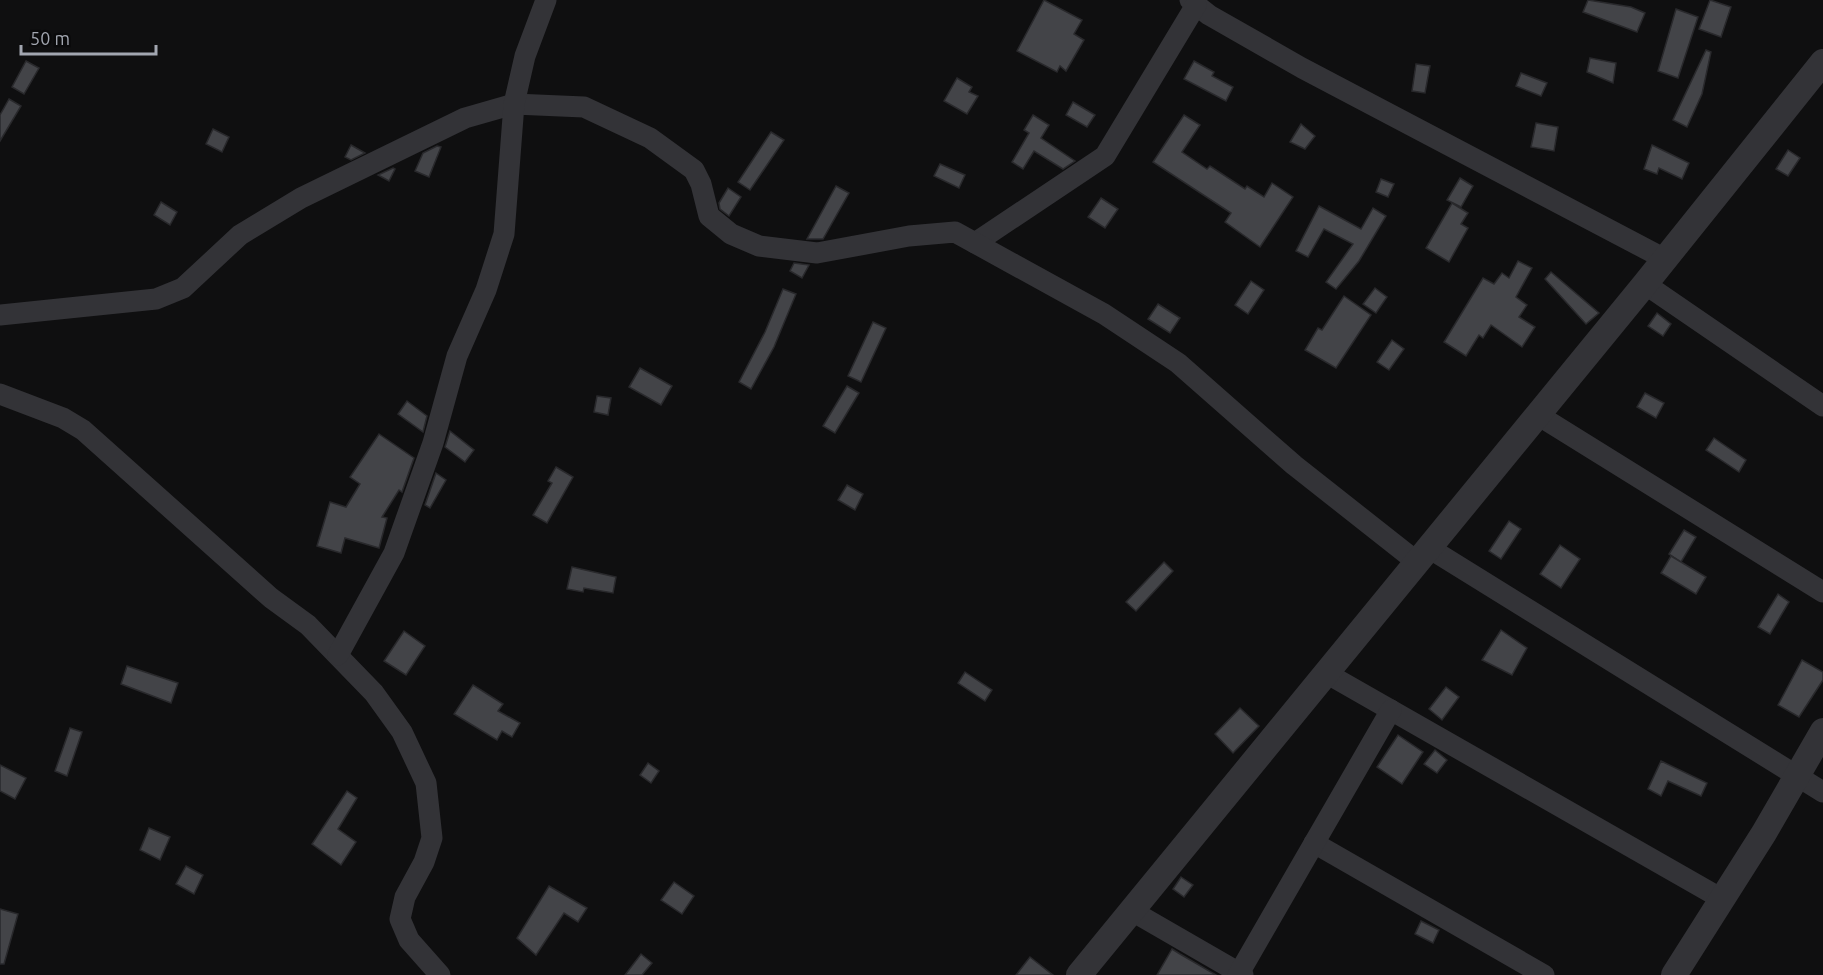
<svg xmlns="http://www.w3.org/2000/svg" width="1823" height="975" viewBox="0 0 1823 975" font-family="Ubuntu,sans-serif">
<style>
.building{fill:#434448;stroke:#29292c;stroke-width:1.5}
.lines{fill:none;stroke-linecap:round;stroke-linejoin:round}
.minor{stroke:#333337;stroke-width:21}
.tertiary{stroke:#333337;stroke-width:26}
</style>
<rect width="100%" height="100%" fill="#0f0f10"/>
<g class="building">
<path d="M 1044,0 L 1082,20 L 1074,34 L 1084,40 L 1066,71 L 1060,66 L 1057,72 L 1017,51 Z"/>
<path d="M 1588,0 L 1631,7 L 1645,13 L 1637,32 L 1583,12 Z"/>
<path d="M 1710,0 L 1731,7 L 1721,37 L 1699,29 Z"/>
<path d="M 1676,9 L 1698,17 L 1678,78 L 1658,71 Z"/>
<path d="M 1706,50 L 1711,52 L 1702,94 L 1687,127 L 1673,120 Z"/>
<path d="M 1590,58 L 1616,63 L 1613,83 L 1587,72 Z"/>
<path d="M 26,61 L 39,68 L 24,94 L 12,87 Z"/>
<path d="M 1194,61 L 1214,72 L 1212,76 L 1233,87 L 1226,101 L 1184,79 Z"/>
<path d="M 1416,64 L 1430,66 L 1425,93 L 1412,91 Z"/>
<path d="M 1521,73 L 1547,83 L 1541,96 L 1516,86 Z"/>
<path d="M 957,78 L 972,87 L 969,92 L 978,96 L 967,114 L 944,101 Z"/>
<path d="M 9,99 L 21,106 L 0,141 L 0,115 Z"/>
<path d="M 1073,102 L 1095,115 L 1087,127 L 1066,115 Z"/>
<path d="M 1033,115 L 1049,125 L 1041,138 L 1075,161 L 1063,169 L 1034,151 L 1023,169 L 1012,162 L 1029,133 L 1024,130 Z"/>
<path d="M 1184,115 L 1200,125 L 1182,152 L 1207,169 L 1210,166 L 1245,189 L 1247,186 L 1264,197 L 1272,183 L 1293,197 L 1260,247 L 1225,222 L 1231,213 L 1153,162 Z"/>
<path d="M 1536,123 L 1558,127 L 1554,151 L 1531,147 Z"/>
<path d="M 1301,124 L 1315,136 L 1305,149 L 1290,142 Z"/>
<path d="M 213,129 L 229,137 L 222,152 L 206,144 Z"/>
<path d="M 771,132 L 784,140 L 750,190 L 738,182 Z"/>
<path d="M 351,145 L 365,153 L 351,160 L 345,157 Z"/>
<path d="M 1652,145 L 1689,163 L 1682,179 L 1659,168 L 1657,174 L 1644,169 Z"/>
<path d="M 437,146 L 441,147 L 429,177 L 415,171 L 423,153 Z"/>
<path d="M 1788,150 L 1800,158 L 1788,176 L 1776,169 Z"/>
<path d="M 940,164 L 965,175 L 959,188 L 934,176 Z"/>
<path d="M 393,168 L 395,169 L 389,181 L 378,175 Z"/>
<path d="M 1460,178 L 1473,186 L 1461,207 L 1447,200 Z"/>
<path d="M 1381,179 L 1394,184 L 1388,197 L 1376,192 Z"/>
<path d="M 836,186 L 849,193 L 823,239 L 807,239 Z"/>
<path d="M 728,188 L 741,197 L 729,216 L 720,209 L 719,203 Z"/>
<path d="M 1101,198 L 1118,209 L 1105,228 L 1088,217 Z"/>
<path d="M 161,202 L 177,212 L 170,225 L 154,215 Z"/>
<path d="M 1452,203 L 1468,213 L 1461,224 L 1468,228 L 1449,262 L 1426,248 Z"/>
<path d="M 1319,206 L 1361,229 L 1373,208 L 1386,216 L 1359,261 L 1336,289 L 1326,282 L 1353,244 L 1324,229 L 1308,257 L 1296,251 Z"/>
<path d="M 1518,261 L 1532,268 L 1516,297 L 1527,305 L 1519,317 L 1535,327 L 1522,347 L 1491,325 L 1483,338 L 1479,335 L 1466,356 L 1444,342 L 1483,278 L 1494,284 L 1502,273 L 1509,278 Z"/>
<path d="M 794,263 L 809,265 L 802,278 L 790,271 Z"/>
<path d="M 1551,272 L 1599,313 L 1586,324 L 1545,279 Z"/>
<path d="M 1251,281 L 1264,290 L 1248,314 L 1235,305 Z"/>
<path d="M 1375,288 L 1387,297 L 1376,313 L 1363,304 Z"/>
<path d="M 783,289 L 796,294 L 774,347 L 751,389 L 739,382 L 765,332 Z"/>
<path d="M 1344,296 L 1371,315 L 1336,368 L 1305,350 L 1318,328 L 1322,330 Z"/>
<path d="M 1158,304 L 1180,318 L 1170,333 L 1148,319 Z"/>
<path d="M 1657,313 L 1671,324 L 1663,336 L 1648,326 Z"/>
<path d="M 873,322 L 886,328 L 861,382 L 848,376 Z"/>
<path d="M 1392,340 L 1404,349 L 1389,370 L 1377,362 Z"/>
<path d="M 640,368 L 672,386 L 661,405 L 629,387 Z"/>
<path d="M 847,386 L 859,393 L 835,433 L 823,426 Z"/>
<path d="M 1645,393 L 1664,403 L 1656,418 L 1637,407 Z"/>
<path d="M 597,396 L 611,398 L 608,415 L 594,412 Z"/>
<path d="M 407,401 L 427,416 L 423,432 L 398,414 Z"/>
<path d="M 450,431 L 474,450 L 465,462 L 445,447 Z"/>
<path d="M 379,434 L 414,458 L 402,492 L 399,490 L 382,517 L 387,518 L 379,548 L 345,538 L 341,553 L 317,546 L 330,502 L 346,507 L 360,484 L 350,477 Z"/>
<path d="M 1714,438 L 1746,460 L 1739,472 L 1706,450 Z"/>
<path d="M 556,467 L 573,477 L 547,523 L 533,515 L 552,483 L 548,481 Z"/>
<path d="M 436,473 L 446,480 L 430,508 L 425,505 Z"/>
<path d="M 847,485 L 863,494 L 855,510 L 838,500 Z"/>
<path d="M 1509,521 L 1521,529 L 1501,559 L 1489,551 Z"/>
<path d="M 1684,530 L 1696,537 L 1681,562 L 1669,554 Z"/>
<path d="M 1560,545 L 1580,559 L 1561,588 L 1540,574 Z"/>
<path d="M 1671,556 L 1706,577 L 1696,594 L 1661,573 Z"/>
<path d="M 1164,562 L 1173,571 L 1136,611 L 1126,602 Z"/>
<path d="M 572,567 L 616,577 L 613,593 L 584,588 L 583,592 L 567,589 Z"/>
<path d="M 1778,594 L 1789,602 L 1770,634 L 1758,627 Z"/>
<path d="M 1501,630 L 1527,648 L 1512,675 L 1482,660 Z"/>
<path d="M 404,631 L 425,646 L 406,675 L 384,661 Z"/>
<path d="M 1802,660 L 1823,672 L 1823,680 L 1799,717 L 1778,705 Z"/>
<path d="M 127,666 L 178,683 L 171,703 L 121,684 Z"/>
<path d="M 965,672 L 992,690 L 985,701 L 958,683 Z"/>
<path d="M 473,685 L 503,704 L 498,711 L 520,723 L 512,737 L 502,731 L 497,740 L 454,714 Z"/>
<path d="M 1446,687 L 1459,697 L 1442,720 L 1429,709 Z"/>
<path d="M 1240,708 L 1259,726 L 1233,753 L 1215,734 Z"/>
<path d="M 70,728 L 82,732 L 67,776 L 55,771 Z"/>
<path d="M 1398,735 L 1423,752 L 1402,784 L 1377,767 Z"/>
<path d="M 1435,750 L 1447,760 L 1437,773 L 1424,764 Z"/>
<path d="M 1661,761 L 1707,783 L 1701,796 L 1668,781 L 1661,796 L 1648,789 Z"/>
<path d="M 648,763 L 659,771 L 651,783 L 640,775 Z"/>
<path d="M 0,765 L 26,778 L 15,799 L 0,791 Z"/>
<path d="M 347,791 L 357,798 L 338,829 L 356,842 L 341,865 L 312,844 Z"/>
<path d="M 149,828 L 170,837 L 160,860 L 140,850 Z"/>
<path d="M 186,866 L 203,875 L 194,894 L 176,884 Z"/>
<path d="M 1181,877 L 1193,885 L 1184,897 L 1173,889 Z"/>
<path d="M 674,882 L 694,896 L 682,914 L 661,900 Z"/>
<path d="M 549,886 L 587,908 L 578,922 L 564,913 L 536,955 L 517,938 Z"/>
<path d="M 0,909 L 18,914 L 4,964 L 0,964 Z"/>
<path d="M 1421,921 L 1439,930 L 1433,943 L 1415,934 Z"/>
<path d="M 1172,949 L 1180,954 L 1216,975 L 1157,975 Z"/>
<path d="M 641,954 L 652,963 L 642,975 L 625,975 Z"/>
<path d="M 1030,957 L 1053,975 L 1016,975 Z"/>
</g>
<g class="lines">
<g class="minor">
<path d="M 1190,0 L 1209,15 L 1302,68 L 1665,259"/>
<path d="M 975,243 L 1105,156 L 1196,5"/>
<path d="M 1645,284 L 1823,406"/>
<path d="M 0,315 L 156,299 L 183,288 L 240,235 L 301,198 L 465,118 L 514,104 L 584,107 L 650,138 L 694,170 L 701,184 L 709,216 L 731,234 L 759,246 L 817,253 L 909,236 L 955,232 L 975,243 L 1104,314 L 1178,363 L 1294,465 L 1417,562"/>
<path d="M 0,394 L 63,418 L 83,430 L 271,598 L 308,625 L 374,693 L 402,732 L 426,783 L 432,838 L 424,862 L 405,897 L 400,919 L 409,940 L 440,975"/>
<path d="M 1538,415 L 1823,592"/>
<path d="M 1429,548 L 1823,792"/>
<path d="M 338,655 L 394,553 L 433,443 L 457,356 L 486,290 L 504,234 L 514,104 L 525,56 L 546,0"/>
<path d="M 1326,673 L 1722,899"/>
<path d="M 1314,843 L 1544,975"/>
<path d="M 1132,911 L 1243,975"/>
<path d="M 1238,975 L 1391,710"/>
</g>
<g class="tertiary">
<path d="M 1079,975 L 1645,284 L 1823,62"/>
<path d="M 1674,975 L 1764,833 L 1823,731"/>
</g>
</g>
<path d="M21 45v9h135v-9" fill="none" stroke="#a2a6b0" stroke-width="3"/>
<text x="30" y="45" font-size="18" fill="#a2a6b0" stroke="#0a0a0b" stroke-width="4.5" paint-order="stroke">50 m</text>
</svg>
